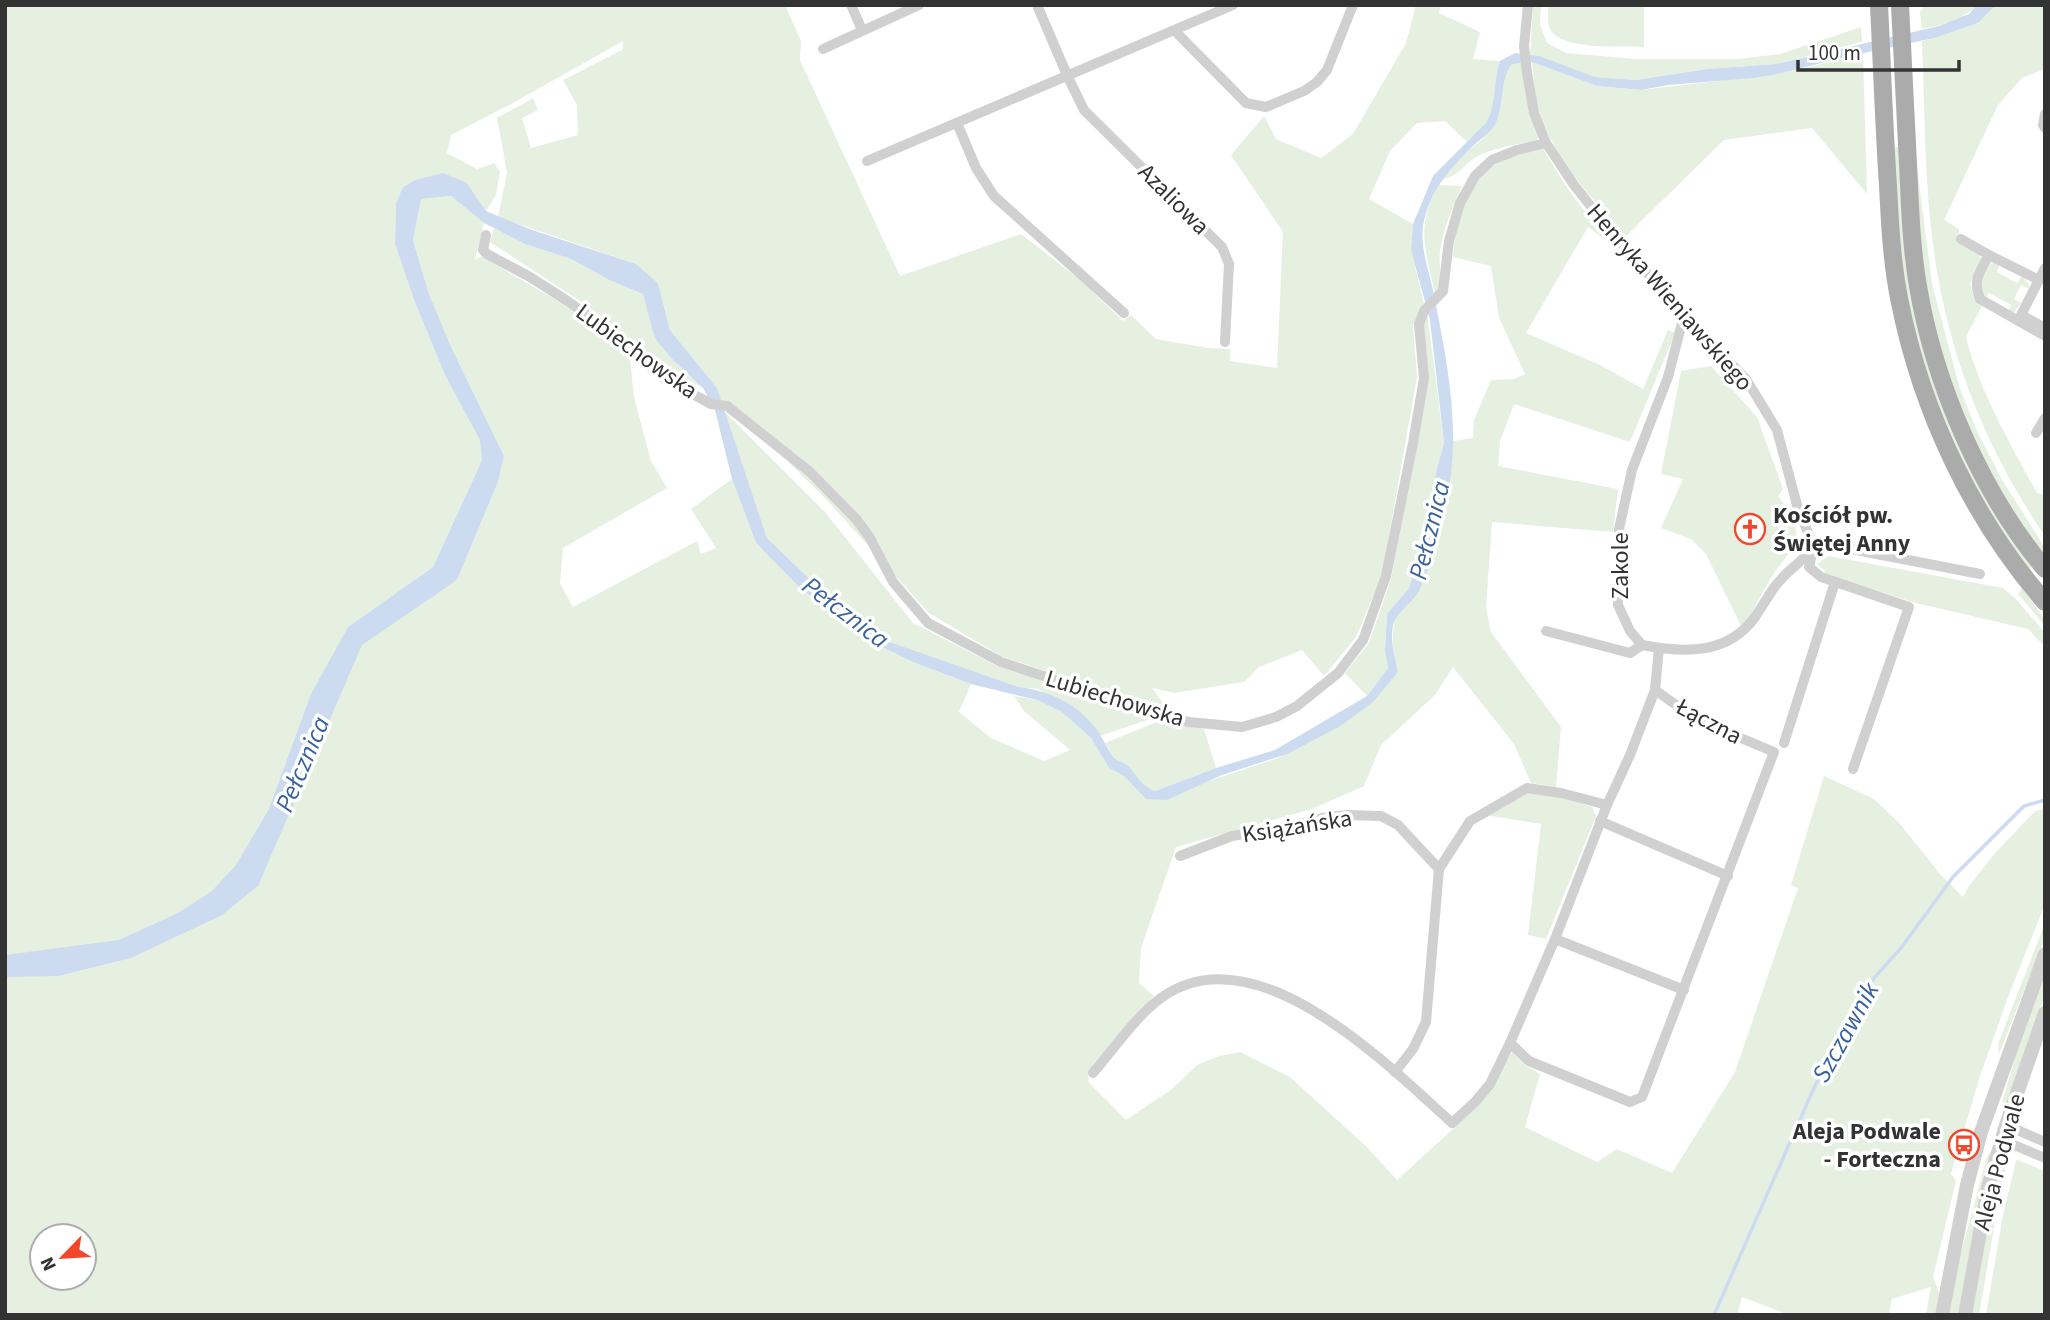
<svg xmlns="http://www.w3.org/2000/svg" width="2050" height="1320" viewBox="0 0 2050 1320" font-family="'Source Sans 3',sans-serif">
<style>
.green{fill:#e6f0e1;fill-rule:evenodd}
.water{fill:#ccdbf0}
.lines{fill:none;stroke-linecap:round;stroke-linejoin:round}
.stream{stroke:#ccdbf0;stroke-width:3.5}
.minor{stroke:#d0d0d0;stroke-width:10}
.tertiary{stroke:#d0d0d0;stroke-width:14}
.primary{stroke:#ababab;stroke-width:18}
.labels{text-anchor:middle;stroke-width:7;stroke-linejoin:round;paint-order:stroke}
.street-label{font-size:24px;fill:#333;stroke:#fff}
.poi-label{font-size:24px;font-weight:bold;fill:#333;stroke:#fff;text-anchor:start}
.water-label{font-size:26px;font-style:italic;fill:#38619e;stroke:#fff}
</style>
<rect width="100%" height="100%" fill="#fff"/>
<g class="green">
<path d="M 5,5 L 785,5 L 801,41 L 800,60 L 900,276 L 1021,234 L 1079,279 L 1123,321 L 1131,315 L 1156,339 L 1208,348 L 1230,349 L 1230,361 L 1277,368 L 1283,232 L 1231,155 L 1264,116 L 1276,139 L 1321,158 L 1353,134 L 1406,43 L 1416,5 L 1441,5 L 1439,13 L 1480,32 L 1473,59 L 1500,61 C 1493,80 1500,104 1487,122 C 1482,129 1473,136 1467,142 L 1445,121 L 1417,123 L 1390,151 L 1369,199 L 1413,224 L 1411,250 L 1424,304 L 1413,325 L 1417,377 L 1382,575 L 1356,637 L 1324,676 L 1302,650 L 1259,667 L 1244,682 L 1174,693 L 1152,688 L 1170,713 L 1001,656 L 929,613 L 826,499 L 727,402 L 720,399 L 717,388 L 670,330 L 658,283 L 636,264 L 498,217 L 507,173 L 497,118 L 533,98 L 538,110 L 522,118 L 531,148 L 578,135 L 577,105 L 563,80 L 622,50 L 623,41 L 513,103 L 451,135 L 447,153 L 477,169 L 494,163 L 500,172 L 496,195 L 486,211 L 467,183 L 415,180 L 404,186 L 396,203 L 395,244 L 414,300 L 445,375 L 481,440 L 482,460 L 433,567 L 355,622 L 457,580 L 498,482 L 504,456 L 452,349 L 429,294 L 413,240 L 420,199 L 451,196 L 484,223 L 475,260 L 481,256 L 566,306 L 630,358 L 634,397 L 651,461 L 667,488 L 563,548 L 560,583 L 573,607 L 697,541 L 701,554 L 716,548 L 691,509 L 732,479 L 756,543 L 798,586 L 861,637 L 915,663 L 971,684 L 959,712 L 991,738 L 1044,761 L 1070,750 L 1024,711 L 1014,696 L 1037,700 L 1062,712 L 1091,738 L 1109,768 L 1124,776 L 1146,799 L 1200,784 L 1278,758 L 1339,727 L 1398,672 C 1394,656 1391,640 1394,624 C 1397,611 1414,602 1419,589 C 1438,541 1449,492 1453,441 L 1473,438 L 1474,420 L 1491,380 L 1514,379 L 1525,374 L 1499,318 L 1491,266 L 1453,257 C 1459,193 1477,160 1543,149 L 1568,189 L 1606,240 L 1588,227 L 1526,333 L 1600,365 L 1643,389 L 1668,330 L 1675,333 L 1630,442 L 1514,404 L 1500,441 L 1498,466 L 1618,489 L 1613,532 L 1492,522 L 1486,608 L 1491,632 L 1561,727 L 1556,787 L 1531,783 L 1514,744 L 1453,667 L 1435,695 L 1381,745 L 1364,786 L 1312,809 L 1176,847 L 1141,948 L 1139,983 L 1154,996 L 1088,1074 L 1089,1083 L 1126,1120 L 1172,1089 L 1197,1065 L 1219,1056 L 1240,1052 L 1290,1077 L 1367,1147 L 1397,1180 L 1454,1128 L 1487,1094 L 1512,1052 L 1525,1065 L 1540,1074 L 1525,1127 L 1597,1162 L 1617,1149 L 1672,1173 L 1735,1072 L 1798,888 L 1791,885 L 1824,776 L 1874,799 L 1900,824 L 1940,874 L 1963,897 L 1969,886 L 1996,852 L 2035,811 L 2045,809 L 2045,904 L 2008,997 L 1980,1076 L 1951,1174 L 1956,1181 L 1933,1277 L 1939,1293 L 1935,1315 L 1926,1315 L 1931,1287 L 1892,1299 L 1889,1315 L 1789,1315 L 1742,1297 L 1737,1315 L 5,1315 ZM 42,1236 L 84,1236 L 84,1278 L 42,1278 Z"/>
<path d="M 1533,5 L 1541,5 L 1540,24 L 1547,43 L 1566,53 L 1636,59 L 1738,59 L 1780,54 L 1861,27 L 1862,42 L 1776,64 L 1707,69 L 1636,80 L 1595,77 L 1530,55 Z"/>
<path d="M 1548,5 L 1644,5 L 1644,47 C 1622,46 1566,50 1552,32 C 1547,26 1548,13 1548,5 Z"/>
<path d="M 1925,5 L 1977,5 C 1963,20 1942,25 1922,29 L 1920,12 Z"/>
<path d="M 1996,5 L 2045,5 L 2045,69 L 2022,78 L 1998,105 L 1944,220 L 1959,229 L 1958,243 L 1978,254 L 1982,259 L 1970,283 L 1974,299 L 1982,306 L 1966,337 C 1980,393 2010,443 2037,493 L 2045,495 L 2043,533 C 1987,450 1950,359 1935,259 C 1924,187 1925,113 1922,41 L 1978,23 Z"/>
<path d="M 1863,54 L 1867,194 L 1812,128 L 1724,140 L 1625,237 C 1593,199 1554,159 1539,111 C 1534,96 1534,78 1532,62 L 1597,86 L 1641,90 L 1778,74 Z"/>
<path d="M 1521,63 L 1531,113 L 1540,136 L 1536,141 C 1518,144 1497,147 1480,155 C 1464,162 1460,177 1442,179 C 1454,158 1479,146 1493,127 C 1506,109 1498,82 1512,64 Z"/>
<path d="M 1892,147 L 1901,147 L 1926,346 L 2034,565 L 2028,570 C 1962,491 1915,370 1901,269 C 1896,229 1895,188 1892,147 Z"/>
<path d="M 1915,151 L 1932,284 L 1960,389 L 1978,433 L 2001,478 L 2045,548 L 2045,556 L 2032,544 L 1979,453 L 1953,390 L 1932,319 L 1921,255 Z"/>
<path d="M 1438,185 L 1462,186 C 1453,206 1443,229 1440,251 C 1438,267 1445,283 1435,295 C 1426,249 1415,230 1438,185 Z"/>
<path d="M 494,228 L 525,244 L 571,259 L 609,280 L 643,294 L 652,329 L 675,362 L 703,388 L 639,352 L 588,306 L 490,242 Z"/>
<path d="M 1995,262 L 2000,264 L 1997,272 L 2017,283 L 2022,276 L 2029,285 L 2029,289 L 2021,285 L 2014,299 L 2021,303 L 2014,312 L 2008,312 L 2011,305 L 1989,293 L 1985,300 L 1977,287 L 1990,264 Z"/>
<path d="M 1427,312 L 1444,443 L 1436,472 L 1428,524 L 1409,588 L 1387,614 L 1385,651 L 1388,668 L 1367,696 L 1345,673 L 1369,643 L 1391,579 L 1416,444 L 1423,326 Z"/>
<path d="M 1711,366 L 1757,417 L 1783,489 L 1778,496 C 1786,506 1797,522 1796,536 C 1794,551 1784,559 1776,570 C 1764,588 1755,609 1742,628 L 1706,554 L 1691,539 L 1661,528 L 1683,479 L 1661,474 L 1681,371 Z"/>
<path d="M 724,411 L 825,512 L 913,623 L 997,666 L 1156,717 L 1100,736 L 1094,726 L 1038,689 L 1019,687 L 887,641 L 865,626 L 817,586 L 767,538 Z"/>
<path d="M 1828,556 L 2003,588 L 2015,598 L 2045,633 L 2045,647 L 2028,629 L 1916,603 L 1824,574 L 1825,571 L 1817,564 Z"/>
<path d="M 2022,588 L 2045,620 L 2045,626 L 2018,594 Z"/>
<path d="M 1167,721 L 1204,729 L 1216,768 L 1155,791 L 1144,787 L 1126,764 L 1116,761 L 1105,743 L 1154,723 Z"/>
<path d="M 1531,792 L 1554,795 L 1592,807 L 1596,816 L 1546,939 L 1528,935 L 1541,824 L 1485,815 Z"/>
<path d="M 2045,923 L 2045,937 L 1999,1054 L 1998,1044 Z"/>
<path d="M 2045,970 L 2045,995 L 2007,1104 L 2002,1103 L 2025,1023 Z"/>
<path d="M 1992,1149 L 1973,1234 L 1958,1315 L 1949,1315 L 1959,1260 L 1987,1157 Z"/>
<path d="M 2009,1153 L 2002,1181 L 1979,1315 L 1970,1315 C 1976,1286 1991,1169 2009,1153 Z"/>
<path d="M 2018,1160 L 2045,1171 L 2045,1315 L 1986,1315 L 2003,1215 L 2016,1161 Z"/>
</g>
<path class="water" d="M 1977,5 L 1996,5 L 1978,23 L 1934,38 L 1841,58 L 1778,74 L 1753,78 L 1668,85 L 1641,90 L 1597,86 L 1532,62 L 1512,64 C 1499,81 1505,105 1495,125 C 1490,133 1479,140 1472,147 C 1449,170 1432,188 1424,221 C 1418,246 1431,275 1435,300 C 1446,356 1458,416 1451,474 C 1446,511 1435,557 1419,591 C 1413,602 1401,609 1395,620 C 1388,634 1395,657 1398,672 L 1373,702 L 1339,727 L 1287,754 L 1222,775 L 1167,800 L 1146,799 L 1124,776 L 1109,768 L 1091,738 L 1062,712 L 1037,700 L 971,684 L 915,663 L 861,637 L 798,586 L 756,543 L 732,479 L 715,410 L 703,388 L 675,362 L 657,341 L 652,329 L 643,294 L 609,280 L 571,259 L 525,244 L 484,223 L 451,196 L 421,199 L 413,240 L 429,294 L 452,349 L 504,456 L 498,482 L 457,580 L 362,645 L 258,886 L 222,915 L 131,958 L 58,976 L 5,977 L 5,955 L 119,940 L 178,913 L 212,891 L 236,865 L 269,809 L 311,694 L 348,627 L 433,567 L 482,460 L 480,440 L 445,375 L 414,300 L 395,244 L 396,203 L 403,187 L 415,180 L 443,173 L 467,183 L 486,211 L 532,230 L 636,264 L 658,283 L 670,330 L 717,388 L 767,538 L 817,586 L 865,626 L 887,641 L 1019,687 C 1049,691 1074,702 1094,726 C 1102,735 1106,748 1114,758 C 1118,762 1124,762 1128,766 C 1138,776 1141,786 1155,791 L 1216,768 L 1275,750 L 1367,696 L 1388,668 L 1385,651 L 1387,614 L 1409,588 L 1428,524 L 1436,472 L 1444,443 L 1430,320 L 1411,250 L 1413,224 L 1433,176 L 1487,122 C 1497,102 1493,81 1500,61 L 1515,53 L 1539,56 L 1595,77 L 1636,80 L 1707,69 L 1776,64 L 1939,26 L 1969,14 Z"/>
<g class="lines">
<path class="stream" d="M 1714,1315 L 1813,1090 L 1848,1021 L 1874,978 L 1901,948 L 1953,877 L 2024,806 L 2045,800"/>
<g class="minor">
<path d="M 851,5 L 862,30"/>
<path d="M 1037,5 L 1067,75 L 1084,110 L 1222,247 L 1229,264 L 1225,342"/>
<path d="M 1528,5 L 1524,46 L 1527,73 L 1534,113 L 1546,143 L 1574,185 L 1608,228 L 1684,315 L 1746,379 L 1777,430 L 1797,505 L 1814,548"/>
<path d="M 1175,31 L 1246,103 L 1266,107 L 1304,91 L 1317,82 L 1327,70 L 1353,5"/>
<path d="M 823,49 L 919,5"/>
<path d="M 2045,114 L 2043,125 L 2045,128"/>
<path d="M 957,123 L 976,168 L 994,196 L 1124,313"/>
<path d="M 867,161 L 1233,5"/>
<path d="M 486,235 L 483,250 L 487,254 L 530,277 L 569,302 L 605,328 L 662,377 L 711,404 L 727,406 L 810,472 L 857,520 L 870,538 L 893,582 L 928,623 L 1001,662 L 1171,718 L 1189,722 L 1242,727 L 1276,717 L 1297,706 L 1338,673 L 1363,640 L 1386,576 L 1413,443 L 1424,378 L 1419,324 L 1424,311 L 1443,291 L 1449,241 L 1460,203 L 1475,176 L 1492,160 L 1517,150 L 1546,143"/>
<path d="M 1961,239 L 1989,255 C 1980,272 1972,280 1980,299 L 2045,336"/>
<path d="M 1989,255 L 2039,280"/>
<path d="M 2045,268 L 2021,315 L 2045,328"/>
<path d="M 1684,315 L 1668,377 L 1632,470 L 1619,529 L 1618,605 L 1630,631 L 1642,645 C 1684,653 1728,655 1755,617 C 1770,595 1774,583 1795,566 C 1805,557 1812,548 1825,544 L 1980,574"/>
<path d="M 2036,433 L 2045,418"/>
<path d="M 1813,550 L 1809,567 L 1821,577 L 1909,607 L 1853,769"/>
<path d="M 1546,631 L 1630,653 L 1642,645"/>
<path d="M 1784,743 L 1835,582"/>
<path d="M 1600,821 L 1728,876"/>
<path d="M 1180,856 L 1232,836 L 1288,827 L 1322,818 L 1347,815 L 1381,816 L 1398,825 L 1439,869"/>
<path d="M 1555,939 L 1684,990"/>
<path d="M 1510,1043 L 1529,1061 L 1630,1102 L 1642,1097 L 1774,752 L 1696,719 L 1655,690"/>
<path d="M 1395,1072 L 1413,1049 L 1426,1022 L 1439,869 L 1470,821 L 1527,788 L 1561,793 L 1607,805"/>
<path d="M 1093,1073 C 1113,1050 1136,1016 1161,998 C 1254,930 1387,1064 1452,1123 L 1475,1102 L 1490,1084 L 1510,1043 L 1555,939 L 1607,805 L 1630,755 L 1655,690 L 1659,648"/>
<path d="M 2006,1125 L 2045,1142"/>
<path d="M 2002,1140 L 2045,1158"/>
</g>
<g class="tertiary">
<path d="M 1942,1315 L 1967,1185 L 1981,1132 L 2045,954"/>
<path d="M 1965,1315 L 1988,1188 L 2006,1125 L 2045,1013"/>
</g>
<g class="primary">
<path d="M 1879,5 C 1882,66 1884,126 1888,186 C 1890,225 1892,265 1900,303 C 1922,412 1972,518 2045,602"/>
<path d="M 1900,5 C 1903,58 1905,111 1908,164 C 1910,205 1911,246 1918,286 C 1934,383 1981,493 2045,569"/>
</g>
</g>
<defs>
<g id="church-ring" transform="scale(1.575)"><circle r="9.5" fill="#fff" stroke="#f3472b" stroke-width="1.5"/><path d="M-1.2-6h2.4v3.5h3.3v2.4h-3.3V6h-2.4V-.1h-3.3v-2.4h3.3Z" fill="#f3472b"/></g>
<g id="bus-ring" transform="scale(1.575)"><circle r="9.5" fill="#fff" stroke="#f3472b" stroke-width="1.5"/><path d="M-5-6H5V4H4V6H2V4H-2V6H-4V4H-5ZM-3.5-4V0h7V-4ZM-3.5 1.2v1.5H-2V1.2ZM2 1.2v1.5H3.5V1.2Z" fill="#f3472b"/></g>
</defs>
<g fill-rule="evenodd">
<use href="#church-ring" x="1750" y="529"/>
<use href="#bus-ring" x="1964" y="1145"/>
</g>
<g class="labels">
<g class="street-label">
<text transform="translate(1174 199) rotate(45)" y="8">Azaliowa</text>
<text transform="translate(1670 297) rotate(49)" y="8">Henryka Wieniawskiego</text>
<text transform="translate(637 351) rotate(36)" y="8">Lubiechowska</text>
<text transform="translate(1620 566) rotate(-90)" y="8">Zakole</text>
<text transform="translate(1115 698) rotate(17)" y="8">Lubiechowska</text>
<text transform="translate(1709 721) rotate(28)" y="8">Łączna</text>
<text transform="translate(1297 826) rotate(-9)" y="8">Książańska</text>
<text transform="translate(1999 1162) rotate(-75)" y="8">Aleja Podwale</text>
</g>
<g class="poi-label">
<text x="1773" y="523">Kościół pw.<tspan x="1773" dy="28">Świętej Anny</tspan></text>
<text x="1941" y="1139" text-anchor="end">Aleja Podwale<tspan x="1941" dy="28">- Forteczna</tspan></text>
</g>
<g class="water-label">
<text transform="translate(1429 530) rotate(-76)" y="9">Pełcznica</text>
<text transform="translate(846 612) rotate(37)" y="9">Pełcznica</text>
<text transform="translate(302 764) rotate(-67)" y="9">Pełcznica</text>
<text transform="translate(1845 1032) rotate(-61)" y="9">Szczawnik</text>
</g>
</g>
<rect width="2050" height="1320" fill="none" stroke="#333333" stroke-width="14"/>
<g transform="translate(63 1257) rotate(245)"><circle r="33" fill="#ffffff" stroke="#adadad" stroke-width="2"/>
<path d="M0-5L12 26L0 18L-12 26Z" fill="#f3472b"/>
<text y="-10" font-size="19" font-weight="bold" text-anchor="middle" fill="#333333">N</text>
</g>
<path d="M1798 60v10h161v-10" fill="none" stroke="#333333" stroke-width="3.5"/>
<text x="1808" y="60" font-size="21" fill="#333333" stroke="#ffffff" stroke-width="5" paint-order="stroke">100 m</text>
</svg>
